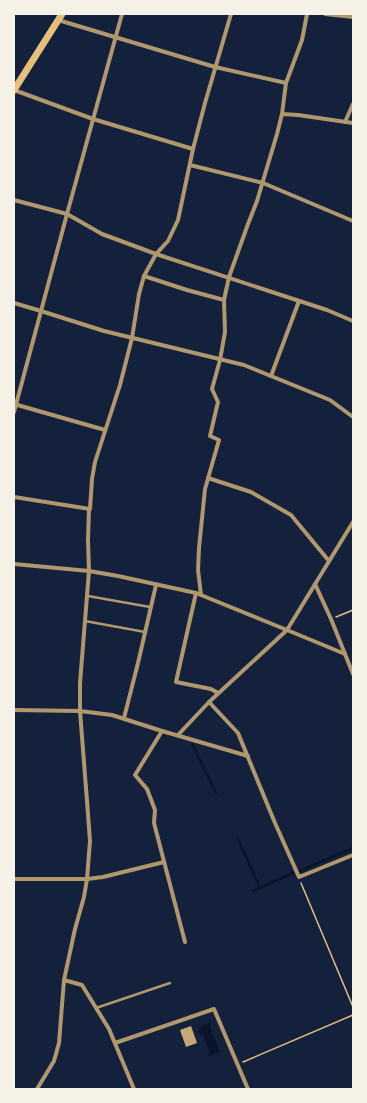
<svg xmlns="http://www.w3.org/2000/svg" width="367" height="1103" viewBox="0 0 367 1103" font-family="Lora,serif">
<style>
.water{fill:#0b132b}
.lines{fill:none;stroke-linecap:round;stroke-linejoin:round}
.stream{stroke:#0b132b;stroke-width:2.5}
.building{fill:#c6a872}
.path{stroke:#e5c07b;stroke-width:1.5}
.service{stroke:#b1986c;stroke-width:2.5}
.minor{stroke:#b1986c;stroke-width:4}
.primary{stroke:#e5c07b;stroke-width:7}
</style>
<rect width="100%" height="100%" fill="#14213d"/>
<path class="water" d="M 210,1019 L 211,1023 L 210,1027 L 220,1052 L 209,1056 L 208,1054 L 210,1053 L 202,1034 L 199,1035 L 198,1031 L 201,1030 L 199,1027 L 209,1023 Z"/>
<g class="lines">
<g class="stream">
<path d="M 192,744 L 216,793"/>
<path d="M 238,839 L 260,888"/>
<path d="M 299,871 L 353,848"/>
<path d="M 253,891 L 293,873"/>
</g>
</g>
<path class="building" d="M 191,1026 L 197,1043 L 186,1047 L 180,1030 Z"/>
<g class="lines">
<g class="path">
<path d="M 336,617 L 353,610"/>
<path d="M 301,883 L 353,1007"/>
<path d="M 243,1062 L 353,1015"/>
</g>
<g class="service">
<path d="M 88,596 L 150,607"/>
<path d="M 85,621 L 145,632"/>
<path d="M 96,1008 L 170,983"/>
</g>
<g class="minor">
<path d="M 325,14 L 353,17"/>
<path d="M 58,20 L 215,67 L 286,83"/>
<path d="M 14,90 L 93,119 L 193,149"/>
<path d="M 282,114 L 298,115 L 353,123"/>
<path d="M 345,122 L 353,104"/>
<path d="M 190,165 L 263,183 L 353,221"/>
<path d="M 14,200 L 67,214 L 102,234 L 156,254 L 327,310 L 353,321"/>
<path d="M 144,276 L 187,290 L 224,300"/>
<path d="M 14,303 L 41,311 L 104,331 L 244,365 L 330,400 L 353,417"/>
<path d="M 271,376 L 299,301"/>
<path d="M 14,404 L 105,430"/>
<path d="M 14,412 L 67,214 L 122,14"/>
<path d="M 208,478 L 251,492 L 291,515 L 329,561"/>
<path d="M 14,497 L 90,509 L 92,479 L 95,462 L 120,385 L 132,338 L 139,294 L 144,276 L 156,254 L 168,241 L 178,220 L 193,149 L 205,103 L 231,14"/>
<path d="M 14,564 L 89,571 L 118,576 L 196,593 L 287,630 L 345,654"/>
<path d="M 315,584 L 331,619 L 353,674"/>
<path d="M 196,593 L 176,682 L 211,689 L 218,693"/>
<path d="M 201,595 L 198,570 L 199,548 L 205,489 L 219,440 L 210,436 L 218,402 L 212,389 L 220,360 L 225,332 L 224,300 L 229,277 L 248,224 L 257,201 L 277,134 L 282,114 L 286,83 L 302,40 L 307,14"/>
<path d="M 209,702 L 238,733 L 275,823 L 299,877 L 353,855"/>
<path d="M 14,710 L 80,711 L 112,715 L 162,731 L 248,756"/>
<path d="M 124,718 L 138,663 L 156,585"/>
<path d="M 162,731 L 135,775 L 147,789 L 155,810 L 154,823 L 185,942"/>
<path d="M 178,735 L 209,702 L 287,630 L 353,522"/>
<path d="M 14,879 L 87,879 L 103,877 L 164,862"/>
<path d="M 64,980 L 82,985 L 109,1029 L 134,1089"/>
<path d="M 115,1043 L 214,1009 L 248,1089"/>
<path d="M 37,1089 L 54,1061 L 59,1043 L 64,980 L 75,929 L 84,897 L 87,879 L 90,841 L 87,801 L 80,711 L 80,683 L 89,571 L 88,540 L 89,509"/>
</g>
<path class="primary" d="M 14,90 L 62,14"/>
</g>
<rect width="367" height="1103" fill="none" stroke="#f6f1e7" stroke-width="30"/>
</svg>
